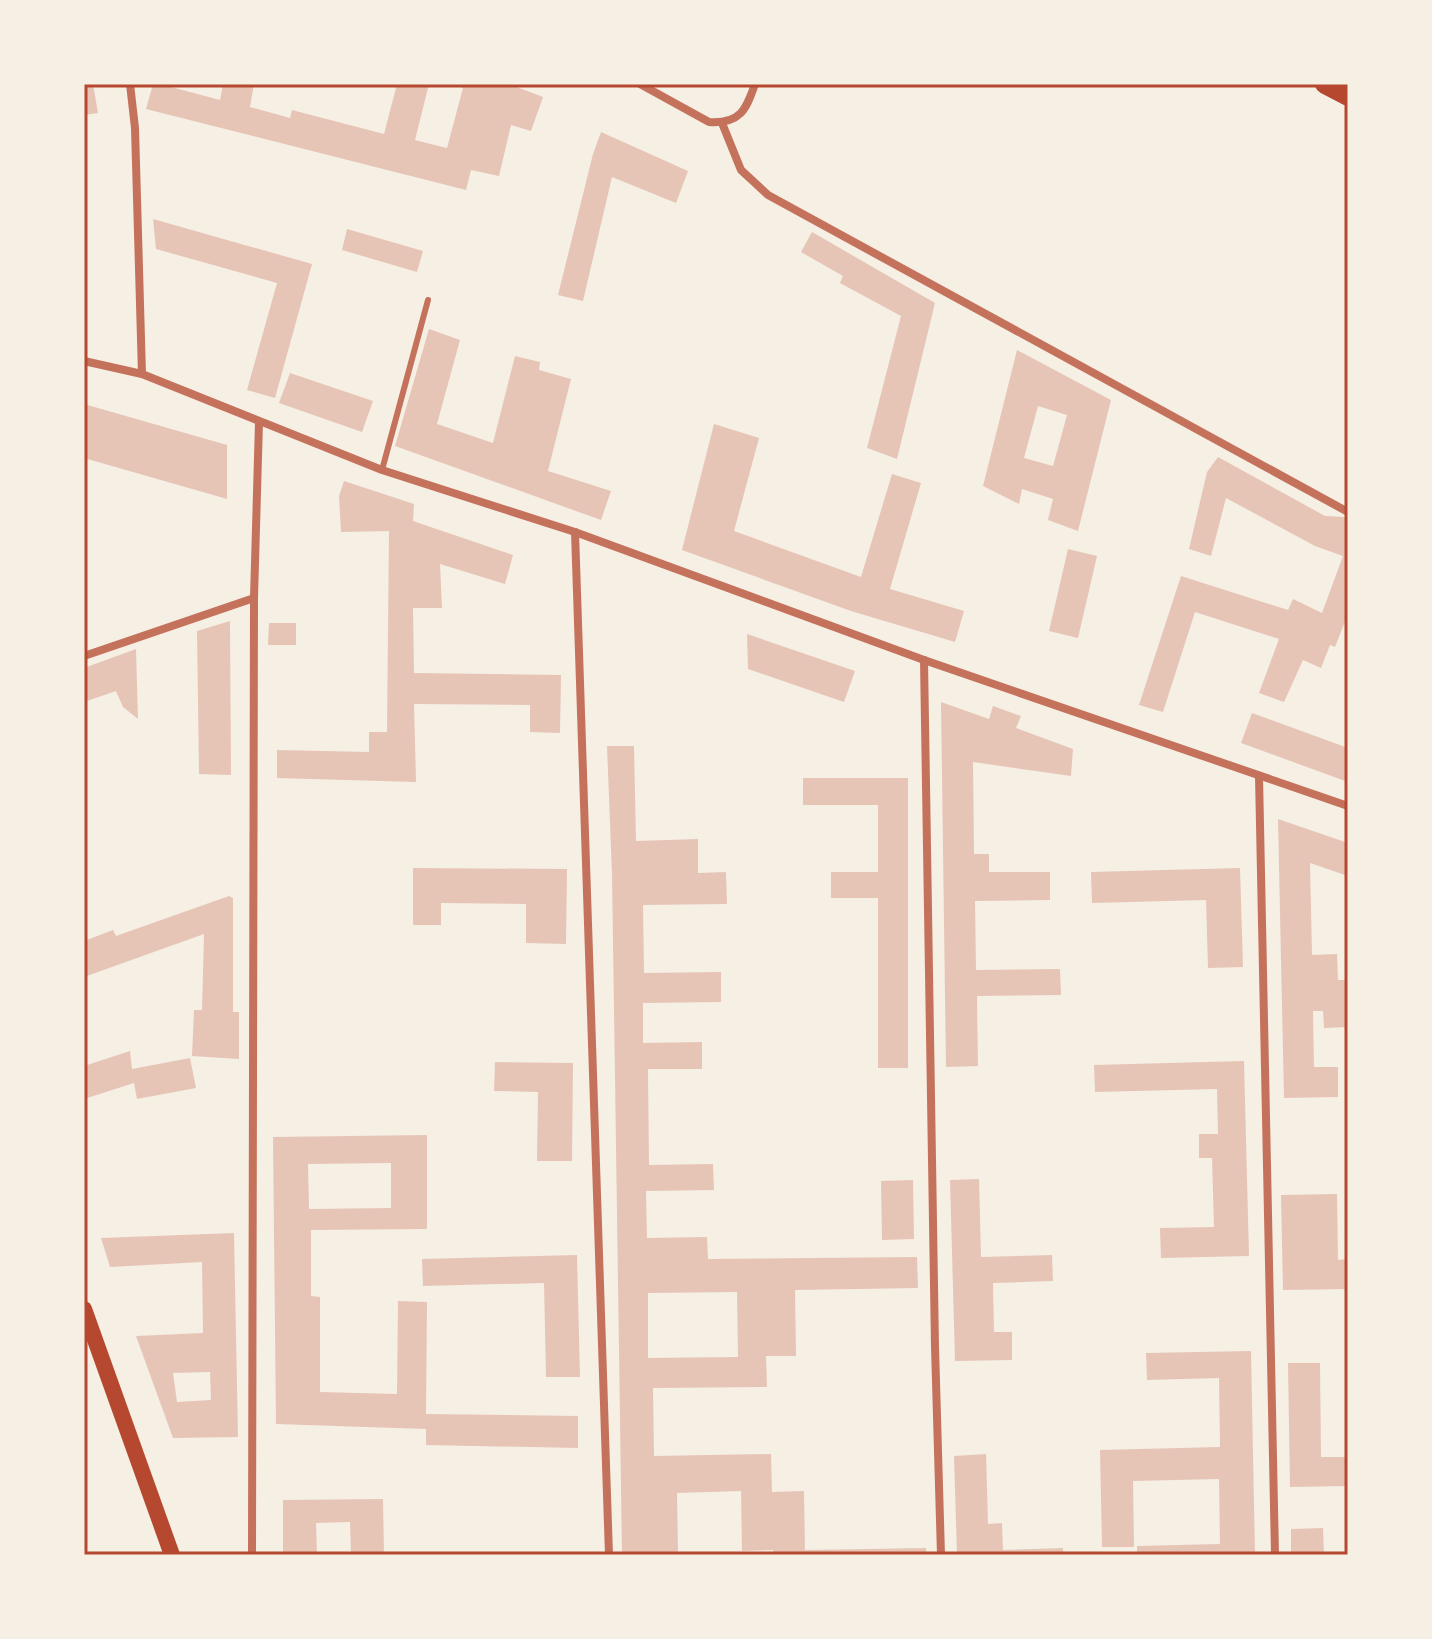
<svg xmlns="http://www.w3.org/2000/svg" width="1432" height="1639" viewBox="0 0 1432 1639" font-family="'Space Grotesk',sans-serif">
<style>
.building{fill:#e6c5b7;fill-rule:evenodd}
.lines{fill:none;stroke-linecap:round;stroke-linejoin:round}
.service{stroke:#c5725c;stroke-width:6}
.minor{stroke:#c5725c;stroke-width:8}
.secondary{stroke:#b5482f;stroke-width:16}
.primary{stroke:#b5482f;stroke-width:20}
.neatline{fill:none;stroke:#b5482f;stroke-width:3}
</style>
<rect width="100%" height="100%" fill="#f6efe4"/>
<g class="building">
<path d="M 84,84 L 93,84 L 98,113 L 84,115 Z"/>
<path d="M 153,84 L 160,84 L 220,100 L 223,84 L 254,84 L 250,107 L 290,118 L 292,110 L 384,134 L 397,84 L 429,84 L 415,140 L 447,148 L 463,88 L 452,84 L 509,84 L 543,97 L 531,131 L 511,125 L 499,176 L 471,170 L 466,190 L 146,109 Z"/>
<path d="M 601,132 L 688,171 L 676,203 L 612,177 L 583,301 L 558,295 L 593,154 Z"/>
<path d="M 153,219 L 312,264 L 275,398 L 247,390 L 277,283 L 156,249 Z"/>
<path d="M 347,229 L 423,251 L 417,272 L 342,250 Z"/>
<path d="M 812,232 L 935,303 L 897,459 L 867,448 L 901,316 L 840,283 L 843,276 L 801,252 Z"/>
<path d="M 429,329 L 460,340 L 437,424 L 493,443 L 515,356 L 540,362 L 539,370 L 571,379 L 548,471 L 611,491 L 601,520 L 395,446 Z"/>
<path d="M 1017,350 L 1111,400 L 1078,531 L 1048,520 L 1053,499 L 1022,489 L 1019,504 L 983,486 ZM 1038,406 L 1067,415 L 1053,466 L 1024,458 Z"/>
<path d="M 290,373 L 373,401 L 362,432 L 279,403 Z"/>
<path d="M 84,404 L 227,445 L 227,499 L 84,458 Z"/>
<path d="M 714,424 L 759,438 L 734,531 L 861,577 L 892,474 L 921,483 L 890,589 L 964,611 L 955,642 L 851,611 L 682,550 Z"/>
<path d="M 1218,457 L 1325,516 L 1344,517 L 1348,519 L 1348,614 L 1335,647 L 1330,645 L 1321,668 L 1303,660 L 1284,702 L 1259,693 L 1279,639 L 1195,612 L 1163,712 L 1139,705 L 1181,576 L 1288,610 L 1293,599 L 1322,613 L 1343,556 L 1315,546 L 1226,498 L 1211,556 L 1189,549 L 1207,472 Z"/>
<path d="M 344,481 L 414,504 L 413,521 L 513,555 L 505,584 L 440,564 L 442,608 L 413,608 L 414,673 L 561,675 L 560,733 L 530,732 L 530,705 L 414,704 L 416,782 L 277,778 L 277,750 L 369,752 L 369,732 L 387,732 L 389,531 L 341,532 L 339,496 Z"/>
<path d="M 1068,549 L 1097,556 L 1078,638 L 1049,631 Z"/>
<path d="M 230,621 L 231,775 L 199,774 L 197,631 Z"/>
<path d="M 269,623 L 296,623 L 296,645 L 268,645 Z"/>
<path d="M 747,634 L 855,671 L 844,702 L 748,669 Z"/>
<path d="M 136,649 L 138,719 L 123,707 L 116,691 L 84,702 L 84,668 Z"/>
<path d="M 941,702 L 989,719 L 993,706 L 1021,716 L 1016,728 L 1073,749 L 1071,776 L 973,762 L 974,854 L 989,854 L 989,872 L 1050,872 L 1050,900 L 975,901 L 976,970 L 1060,969 L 1061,995 L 977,996 L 978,1066 L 946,1067 Z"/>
<path d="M 1252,713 L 1348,748 L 1348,782 L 1241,743 Z"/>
<path d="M 607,746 L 634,746 L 636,841 L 698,839 L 698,873 L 726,872 L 727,904 L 643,905 L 644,973 L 721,972 L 721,1002 L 643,1003 L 643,1043 L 702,1042 L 702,1069 L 648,1069 L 649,1165 L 713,1164 L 714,1190 L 646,1191 L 647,1238 L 707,1237 L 708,1259 L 917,1257 L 918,1288 L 795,1290 L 796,1356 L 766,1356 L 767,1387 L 653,1388 L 654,1456 L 771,1454 L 772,1492 L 804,1491 L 805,1550 L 926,1548 L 926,1555 L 773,1555 L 773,1550 L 742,1551 L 741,1491 L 677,1493 L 678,1552 L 656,1552 L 656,1555 L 622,1555 L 612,874 ZM 737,1292 L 738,1357 L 648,1358 L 648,1293 Z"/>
<path d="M 803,778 L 908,778 L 908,1068 L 878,1068 L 878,898 L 831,898 L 831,872 L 878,872 L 878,805 L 803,805 Z"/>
<path d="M 1278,819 L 1348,843 L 1348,876 L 1310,863 L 1312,955 L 1337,954 L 1338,980 L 1348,980 L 1348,1027 L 1324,1028 L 1323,1011 L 1313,1011 L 1314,1067 L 1338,1067 L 1338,1097 L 1284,1098 Z"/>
<path d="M 413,868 L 567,869 L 566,944 L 526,943 L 526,904 L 441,903 L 441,925 L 413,925 Z"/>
<path d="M 1240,868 L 1243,967 L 1208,968 L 1206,900 L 1092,903 L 1091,872 Z"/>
<path d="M 229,896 L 233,898 L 233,1012 L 239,1012 L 239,1059 L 192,1056 L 194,1010 L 202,1010 L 204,934 L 84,977 L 84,941 L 113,930 L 116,936 Z"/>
<path d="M 130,1051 L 132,1069 L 190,1058 L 196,1088 L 137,1099 L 134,1083 L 84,1099 L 84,1066 Z"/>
<path d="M 1244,1061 L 1249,1256 L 1161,1258 L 1160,1228 L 1214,1227 L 1212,1158 L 1199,1158 L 1199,1134 L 1218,1134 L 1217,1089 L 1095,1092 L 1094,1065 Z"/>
<path d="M 495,1062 L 573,1063 L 572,1161 L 537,1161 L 538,1092 L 494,1091 Z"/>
<path d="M 427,1135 L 427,1229 L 311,1230 L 311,1296 L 320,1297 L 320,1392 L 397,1394 L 398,1301 L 427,1302 L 426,1414 L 578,1416 L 578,1448 L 426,1445 L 426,1429 L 276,1424 L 273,1137 ZM 391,1163 L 391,1208 L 309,1209 L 308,1164 Z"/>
<path d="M 979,1179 L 981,1257 L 1052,1255 L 1053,1281 L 993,1283 L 994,1332 L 1012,1332 L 1012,1360 L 955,1361 L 950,1180 Z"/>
<path d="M 913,1180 L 914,1239 L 882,1240 L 881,1181 Z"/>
<path d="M 1337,1194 L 1338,1260 L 1348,1259 L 1348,1289 L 1283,1290 L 1281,1195 Z"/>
<path d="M 234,1233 L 238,1437 L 173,1438 L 136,1336 L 203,1333 L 202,1262 L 110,1267 L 101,1238 ZM 210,1372 L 211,1400 L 177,1402 L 173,1373 Z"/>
<path d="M 577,1255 L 580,1377 L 546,1377 L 544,1283 L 423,1286 L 422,1259 Z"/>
<path d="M 1251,1351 L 1255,1555 L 1137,1555 L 1137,1546 L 1220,1544 L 1219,1479 L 1133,1481 L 1134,1547 L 1102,1547 L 1100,1450 L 1220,1447 L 1219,1378 L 1147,1380 L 1146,1353 Z"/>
<path d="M 1288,1363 L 1320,1363 L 1321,1457 L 1348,1457 L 1348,1486 L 1290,1487 Z"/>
<path d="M 986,1454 L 988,1524 L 1002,1523 L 1003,1550 L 1063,1548 L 1063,1555 L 957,1555 L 954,1456 Z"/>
<path d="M 383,1499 L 384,1555 L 351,1555 L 350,1522 L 316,1523 L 317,1555 L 283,1555 L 283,1500 Z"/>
<path d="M 1323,1528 L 1324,1555 L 1291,1555 L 1291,1529 Z"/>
</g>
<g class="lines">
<path class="service" d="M 382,470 L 428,300"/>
<g class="minor">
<path d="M 130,84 L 135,128 L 142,374"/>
<path d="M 640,84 L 709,122 C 740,124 746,110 755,84"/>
<path d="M 722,123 L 741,170 L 768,195 L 1348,512"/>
<path d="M 84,361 L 142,374 L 382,470 L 575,532 L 924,660 L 1348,806"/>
<path d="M 575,532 L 609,1555"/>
<path d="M 84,656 L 254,598"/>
<path d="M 924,660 L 935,1347 L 941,1555"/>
<path d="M 1259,776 L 1275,1555"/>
<path d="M 252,1555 L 254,598 L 259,422"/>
</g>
<path class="secondary" d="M 84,1309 L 172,1555"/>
<path class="primary" d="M 1325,84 L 1348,96"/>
</g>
<rect width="1432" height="1639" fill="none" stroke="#f6efe4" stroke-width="172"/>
<rect x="86" y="86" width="1260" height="1467" class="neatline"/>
</svg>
